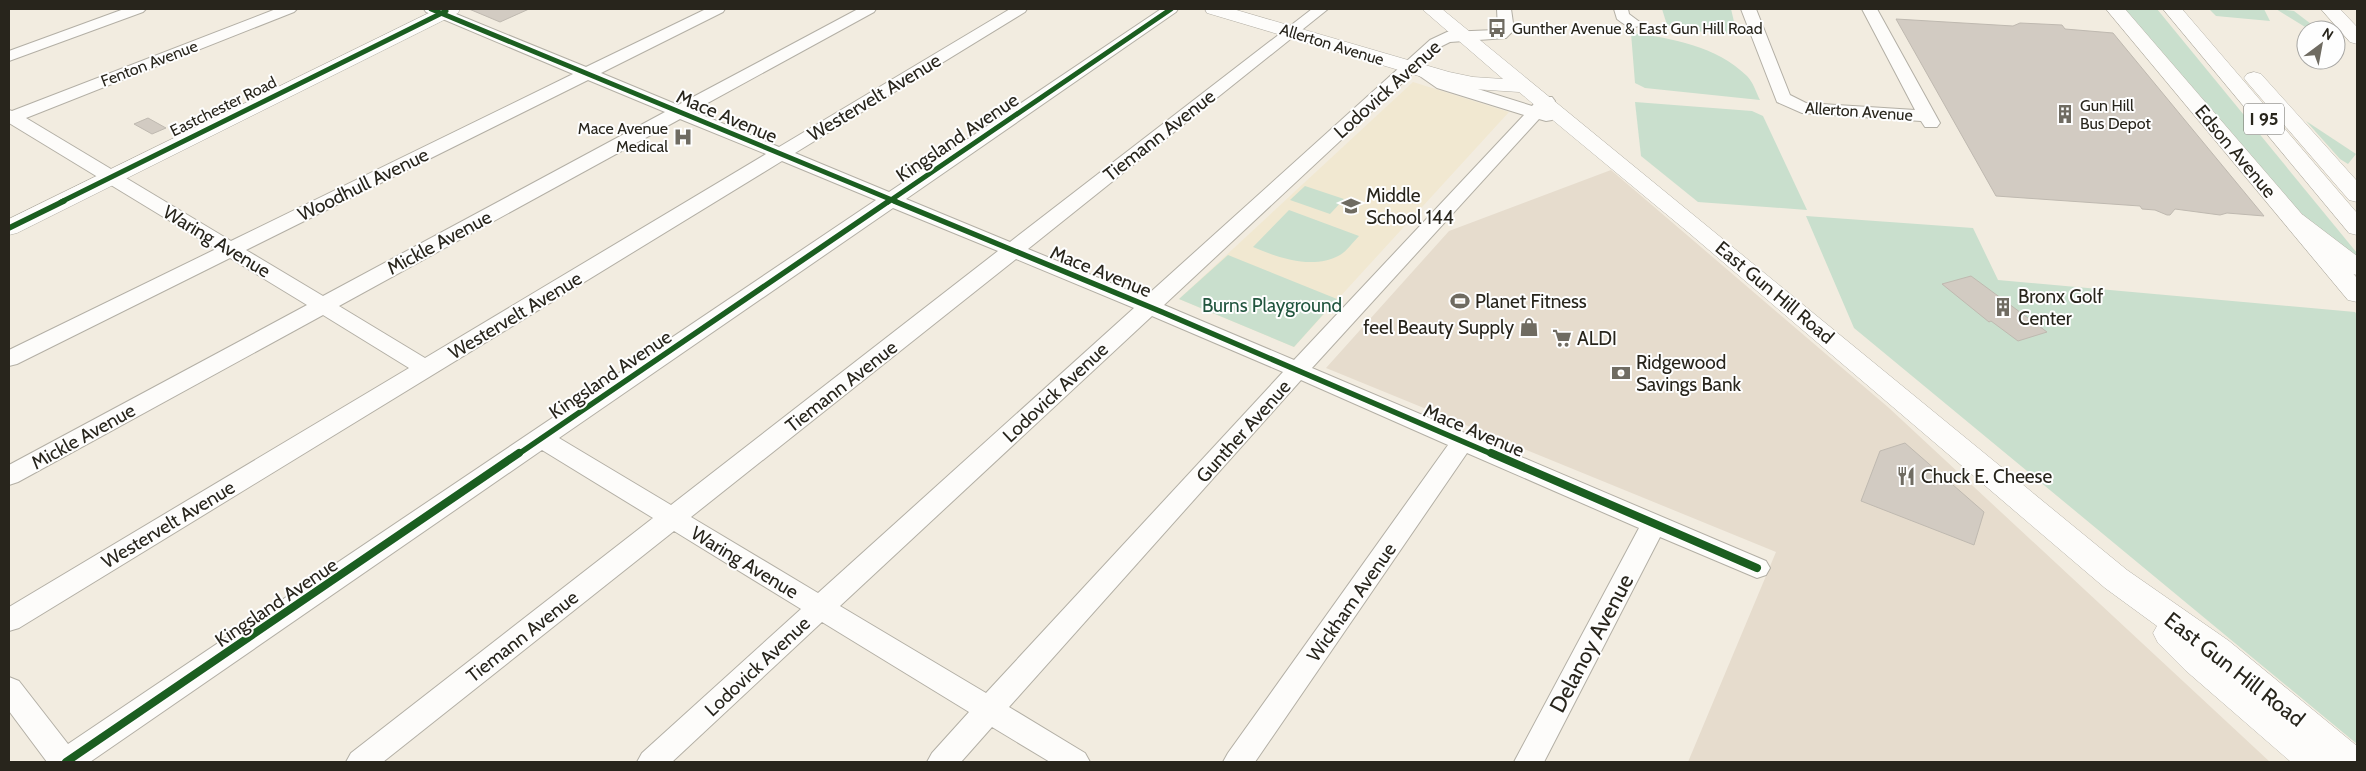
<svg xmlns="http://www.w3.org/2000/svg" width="2366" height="771" viewBox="0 0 2366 771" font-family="Cabin,sans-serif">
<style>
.commercial{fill:#e6dccd}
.built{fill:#f1e8d1}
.green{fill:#c9dfcd}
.building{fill:#d2cbc2;stroke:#bfb9b0}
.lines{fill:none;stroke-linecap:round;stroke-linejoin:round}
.minor-casing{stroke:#b3afa5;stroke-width:2}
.major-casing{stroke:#b3afa5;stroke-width:1}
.highway-casing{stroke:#b3afa5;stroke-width:1}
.minor{fill:#fdfcfa;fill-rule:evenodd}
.major{fill:#fdfcfa;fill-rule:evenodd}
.highway{fill:#fdfcfa;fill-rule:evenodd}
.cycleway-far2-casing{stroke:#fefefe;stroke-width:8}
.cycleway-far1-casing{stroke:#fefefe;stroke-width:9}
.cycleway-casing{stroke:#fefefe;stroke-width:11}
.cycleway-far2{stroke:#1b5e20;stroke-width:5}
.cycleway-far1{stroke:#1b5e20;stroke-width:5.5}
.cycleway{stroke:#1b5e20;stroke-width:8}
.labels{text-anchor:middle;stroke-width:4;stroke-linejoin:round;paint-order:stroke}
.far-poi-label{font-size:16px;fill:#28251c;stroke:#fefefe;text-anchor:start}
.far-street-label{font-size:16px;fill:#28251c;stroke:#fefefe}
.shield{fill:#fefefe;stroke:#686660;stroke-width:1}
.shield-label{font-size:18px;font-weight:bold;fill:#28251c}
.street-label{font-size:19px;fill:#28251c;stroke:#fefefe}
.poi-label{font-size:19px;fill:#28251c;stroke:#fefefe;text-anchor:start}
.park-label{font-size:19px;fill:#21553e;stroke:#fefefe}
.near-street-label{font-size:22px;fill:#28251c;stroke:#fefefe}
</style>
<rect width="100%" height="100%" fill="#f2ece0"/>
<path class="commercial" d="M 1611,170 L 1889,408 L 2270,762 L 1688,762 L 1776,552 L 1326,368 L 1449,231 Z"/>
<path class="built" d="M 1413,82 L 1509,112 L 1294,347 L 1179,299 Z"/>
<g class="green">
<path d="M 1662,9 L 1731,9 L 1737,34 L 1677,30 L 1667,25 Z"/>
<path d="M 2124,9 L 2157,9 L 2357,253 L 2357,262 L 2305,220 Z"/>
<path d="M 2209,9 L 2264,9 L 2270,21 L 2216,16 Z"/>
<path d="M 2276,9 L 2294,11 L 2319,30 L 2310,30 Z"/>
<path d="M 1631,33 C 1672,38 1716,46 1747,76 C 1753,82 1756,92 1760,100 L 1645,88 L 1635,83 Z"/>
<path d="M 1635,102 L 1752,111 L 1763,116 L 1807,210 L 1698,202 L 1641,156 Z"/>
<path d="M 2306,121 L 2356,154 L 2348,164 L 2340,159 Z"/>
<path d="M 1305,186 L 1344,199 L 1330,214 L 1290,200 Z"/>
<path d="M 1289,210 L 1359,236 C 1353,242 1347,251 1340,255 C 1313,270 1279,258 1253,247 Z"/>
<path d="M 1806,216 L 1973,228 L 1998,280 L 2355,312 L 2357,315 L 2357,744 L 1854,328 Z"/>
<path d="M 1228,255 L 1337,299 L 1294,347 L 1179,299 Z"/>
</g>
<g class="building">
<path d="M 469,9 L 529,9 L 500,22 Z"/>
<path d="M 1896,19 L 2013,26 L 2020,23 L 2062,25 L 2065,29 L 2113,33 L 2264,216 L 2227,213 L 2220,215 L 2175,209 L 2170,215 L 2167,215 L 2155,210 L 2142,209 L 2140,206 L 1996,196 Z"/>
<path d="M 148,118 L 166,128 L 152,134 L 134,124 Z"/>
<path d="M 1971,276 L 2047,332 L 2018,341 L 1991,321 L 1989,322 L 1942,284 Z"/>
<path d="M 1905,443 L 1984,512 L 1974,545 L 1861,501 L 1880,451 Z"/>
</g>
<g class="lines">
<g class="minor-casing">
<g id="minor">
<path d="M 124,9 L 146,9 L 143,12 L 9,61 L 9,51 Z"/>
<path d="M 276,9 L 297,9 L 294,12 L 26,118 L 231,241 L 573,74 L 426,12 L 424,9 L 444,9 L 586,67 L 706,9 L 725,9 L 723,12 L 601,73 L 678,105 L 858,9 L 876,9 L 874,12 L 693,111 L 779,147 L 1010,9 L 1027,9 L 1025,12 L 795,153 L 889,192 L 1161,9 L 1178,9 L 1176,12 L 906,199 L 1010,242 L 1312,9 L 1328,9 L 1028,249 L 1145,297 L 1430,40 L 1447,32 L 1496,30 L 1498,29 L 1497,9 L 1511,9 L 1514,30 L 1506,38 L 1450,42 L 1442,46 L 1420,66 L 1427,68 L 1449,80 L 1532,106 L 1540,97 L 1552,97 L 1555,101 L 1547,111 L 1555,116 L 1552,120 L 1546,121 L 1539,119 L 1312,368 L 1766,561 L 1770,568 L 1766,575 L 1757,578 L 1660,537 L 1544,762 L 1514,762 L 1639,528 L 1467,453 L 1255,762 L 1223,762 L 1228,753 L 1448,445 L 1301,380 L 1009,707 L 1085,753 L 1090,762 L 1050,762 L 992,727 L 961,762 L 927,762 L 932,753 L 969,712 L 822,622 L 672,762 L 637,762 L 642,753 L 801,609 L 674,531 L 383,762 L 346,762 L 351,753 L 653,518 L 542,450 L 90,762 L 47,762 L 9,711 L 9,677 L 19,681 L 68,744 L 876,200 L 782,161 L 19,628 L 9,631 L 9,607 L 409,368 L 323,315 L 18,482 L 9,485 L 9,465 L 307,305 L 230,258 L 17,364 L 9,366 L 9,350 L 216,249 L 9,123 L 9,110 L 12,111 ZM 1414,72 L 1437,88 L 1524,115 L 1294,360 L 1164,305 ZM 588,80 L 665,112 L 323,296 L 246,250 ZM 680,119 L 766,154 L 425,358 L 339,306 ZM 893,208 L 998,251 L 671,505 L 559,438 ZM 1016,259 L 1134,308 L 818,593 L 691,517 ZM 1152,316 L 1283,372 L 986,693 L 840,606 Z"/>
<path d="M 1614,9 L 1628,9 L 1629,14 L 1641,23 L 1639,26 C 1629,29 1624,24 1617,19 Z"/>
<path d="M 1741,9 L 1756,9 L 1790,95 L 1806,103 L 1915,110 L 1862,9 L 1877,9 L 1940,123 L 1937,127 L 1925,127 L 1921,121 L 1802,113 L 1777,102 Z"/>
</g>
</g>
<g class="major-casing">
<g id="major">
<path d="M 437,9 L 460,9 L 458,13 L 17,233 L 9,235 L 9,219 Z"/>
<path d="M 1205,9 L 1233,9 L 1449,72 L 1473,77 L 1503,79 L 1422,9 L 1442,9 L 2127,570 L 2229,641 L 2357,746 L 2357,762 L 2291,762 L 2185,670 L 2158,643 L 2153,633 L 2157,626 L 2105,588 L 1689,233 L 1519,92 L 1473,89 L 1439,82 L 1207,13 Z"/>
<path d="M 2106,9 L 2125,9 L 2357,278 L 2357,302 L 2348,300 Z"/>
<path d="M 2321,9 L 2340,9 L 2357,27 L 2357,44 L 2350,42 Z"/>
</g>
</g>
<g class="highway-casing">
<g id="highway">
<path d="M 2163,9 L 2182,9 L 2357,213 L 2357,235 L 2349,233 Z"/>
<path d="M 2254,72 L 2261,74 L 2357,181 L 2357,202 L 2349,200 L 2247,82 L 2244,78 L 2247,74 Z"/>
<path d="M 2295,213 L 2303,215 L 2357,256 L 2357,275 L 2348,273 L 2287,225 L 2283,220 L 2287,215 Z"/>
</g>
</g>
<use href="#minor" class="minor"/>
<use href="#major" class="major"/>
<use href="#highway" class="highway"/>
<g class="cycleway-far2-casing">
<g id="cycleway-far2">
<path d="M 431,9 L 897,202"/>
<path d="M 61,202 L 446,11"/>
<path d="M 888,202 L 1171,9"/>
</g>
</g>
<g class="cycleway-far1-casing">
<g id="cycleway-far1">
<path d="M 894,201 L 1162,312 L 1494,455"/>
<path d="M 9,228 L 64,201"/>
<path d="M 517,455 L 889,201"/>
</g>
</g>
<g class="cycleway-casing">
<g id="cycleway">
<path d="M 1491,453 L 1757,568"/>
<path d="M 66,762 L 519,453"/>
</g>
</g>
<use href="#cycleway-far2" class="cycleway-far2"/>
<use href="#cycleway-far1" class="cycleway-far1"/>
<use href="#cycleway" class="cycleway"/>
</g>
<defs>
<g id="bus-bare" transform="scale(1.5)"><path d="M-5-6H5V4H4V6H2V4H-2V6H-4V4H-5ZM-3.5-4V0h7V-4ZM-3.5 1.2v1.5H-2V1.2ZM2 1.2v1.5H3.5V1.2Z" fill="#6f6b61" stroke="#fefefe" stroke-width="2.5" paint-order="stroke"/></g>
<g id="building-bare" transform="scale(1.5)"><path d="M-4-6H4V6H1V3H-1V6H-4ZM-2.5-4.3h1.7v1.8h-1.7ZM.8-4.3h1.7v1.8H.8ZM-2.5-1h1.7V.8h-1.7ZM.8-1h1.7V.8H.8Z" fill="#6f6b61" stroke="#fefefe" stroke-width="2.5" paint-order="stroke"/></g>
<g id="hospital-bare" transform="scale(1.5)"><path d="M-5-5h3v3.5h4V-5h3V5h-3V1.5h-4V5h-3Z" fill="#6f6b61" stroke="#fefefe" stroke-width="2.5" paint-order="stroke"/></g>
<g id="school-bare" transform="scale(1.5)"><path d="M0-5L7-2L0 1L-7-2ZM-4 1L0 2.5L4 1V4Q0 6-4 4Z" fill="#6f6b61" stroke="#fefefe" stroke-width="2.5" paint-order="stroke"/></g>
<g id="stadium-bare" transform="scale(1.5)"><path d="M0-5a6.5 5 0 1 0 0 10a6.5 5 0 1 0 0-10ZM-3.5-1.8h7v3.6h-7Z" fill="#6f6b61" stroke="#fefefe" stroke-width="2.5" paint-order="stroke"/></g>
<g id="shop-bare" transform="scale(1.5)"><path d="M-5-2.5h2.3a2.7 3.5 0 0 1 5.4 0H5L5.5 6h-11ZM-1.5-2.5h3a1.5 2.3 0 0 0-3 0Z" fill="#6f6b61" stroke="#fefefe" stroke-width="2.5" paint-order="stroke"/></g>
<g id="supermarket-bare" transform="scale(1.5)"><path d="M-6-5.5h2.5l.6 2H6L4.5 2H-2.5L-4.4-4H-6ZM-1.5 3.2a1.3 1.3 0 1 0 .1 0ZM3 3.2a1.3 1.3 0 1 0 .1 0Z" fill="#6f6b61" stroke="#fefefe" stroke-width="2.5" paint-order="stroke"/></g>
<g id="bank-bare" transform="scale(1.5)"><path d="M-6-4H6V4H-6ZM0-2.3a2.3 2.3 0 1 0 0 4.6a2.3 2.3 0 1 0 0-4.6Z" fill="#6f6b61" stroke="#fefefe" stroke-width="2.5" paint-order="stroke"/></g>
<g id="restaurant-bare" transform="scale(1.5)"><path d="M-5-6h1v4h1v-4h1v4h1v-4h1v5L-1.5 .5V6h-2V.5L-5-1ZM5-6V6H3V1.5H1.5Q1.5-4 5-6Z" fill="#6f6b61" stroke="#fefefe" stroke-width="2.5" paint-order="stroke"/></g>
</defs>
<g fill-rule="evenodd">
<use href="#bus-bare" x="1497" y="28"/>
<use href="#building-bare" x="2065" y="114"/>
<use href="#hospital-bare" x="683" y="137"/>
<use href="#school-bare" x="1351" y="206"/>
<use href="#stadium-bare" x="1460" y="301"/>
<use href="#building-bare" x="2003" y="307"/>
<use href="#shop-bare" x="1529" y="327"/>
<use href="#supermarket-bare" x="1562" y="338"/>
<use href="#bank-bare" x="1621" y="373"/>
<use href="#restaurant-bare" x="1906" y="476"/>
</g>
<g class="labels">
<g class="far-poi-label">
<text x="1512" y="34">Gunther Avenue &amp; East Gun Hill Road</text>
<text x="2080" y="111">Gun Hill<tspan x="2080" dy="18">Bus Depot</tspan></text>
<text x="668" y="134" text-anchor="end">Mace Avenue<tspan x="668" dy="18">Medical</tspan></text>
</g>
<g class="far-street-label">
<text transform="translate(1332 44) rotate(17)" y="6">Allerton Avenue</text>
<text transform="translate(149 63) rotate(-21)" y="6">Fenton Avenue</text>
<text transform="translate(223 106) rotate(-26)" y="6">Eastchester Road</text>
<text transform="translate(1859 111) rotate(4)" y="6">Allerton Avenue</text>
</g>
<rect class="shield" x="2244" y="103.5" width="40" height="31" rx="4"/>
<g class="shield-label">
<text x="2264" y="125">I 95</text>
</g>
<g class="street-label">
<text transform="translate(1387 89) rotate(-42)" y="7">Lodovick Avenue</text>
<text transform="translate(874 97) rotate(-31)" y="7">Westervelt Avenue</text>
<text transform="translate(727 116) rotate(23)" y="7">Mace Avenue</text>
<text transform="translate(1159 135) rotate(-38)" y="7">Tiemann Avenue</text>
<text transform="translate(957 137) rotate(-34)" y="7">Kingsland Avenue</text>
<text transform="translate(2236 151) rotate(50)" y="7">Edson Avenue</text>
<text transform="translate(363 184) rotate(-26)" y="7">Woodhull Avenue</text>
<text transform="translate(217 241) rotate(31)" y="7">Waring Avenue</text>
<text transform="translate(439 242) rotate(-28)" y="7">Mickle Avenue</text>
<text transform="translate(1101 271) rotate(22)" y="7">Mace Avenue</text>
<text transform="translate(1775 292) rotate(40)" y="7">East Gun Hill Road</text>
<text transform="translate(515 315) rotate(-31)" y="7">Westervelt Avenue</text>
<text transform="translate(610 374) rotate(-34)" y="7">Kingsland Avenue</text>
<text transform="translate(841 386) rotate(-38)" y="7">Tiemann Avenue</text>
<text transform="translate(1055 392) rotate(-43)" y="7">Lodovick Avenue</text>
<text transform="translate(1474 430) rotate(23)" y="7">Mace Avenue</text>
<text transform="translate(1243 431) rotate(-48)" y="7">Gunther Avenue</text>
<text transform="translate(83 436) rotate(-29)" y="7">Mickle Avenue</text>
<text transform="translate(168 524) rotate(-31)" y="7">Westervelt Avenue</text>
<text transform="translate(745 562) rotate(31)" y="7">Waring Avenue</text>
<text transform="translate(276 602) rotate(-34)" y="7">Kingsland Avenue</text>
<text transform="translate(1351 602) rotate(-55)" y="7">Wickham Avenue</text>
<text transform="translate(522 636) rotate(-38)" y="7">Tiemann Avenue</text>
<text transform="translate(757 666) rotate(-43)" y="7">Lodovick Avenue</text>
</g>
<g class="poi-label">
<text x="1366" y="202">Middle<tspan x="1366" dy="22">School 144</tspan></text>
<text x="2018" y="303">Bronx Golf<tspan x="2018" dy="22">Center</tspan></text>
<text x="1475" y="308">Planet Fitness</text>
<text x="1514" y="334" text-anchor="end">feel Beauty Supply</text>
<text x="1577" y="345">ALDI</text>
<text x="1636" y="369">Ridgewood<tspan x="1636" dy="22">Savings Bank</tspan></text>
<text x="1921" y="483">Chuck E. Cheese</text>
</g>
<g class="park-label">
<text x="1272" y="312">Burns Playground</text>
</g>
<g class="near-street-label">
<text transform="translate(1591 643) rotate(-62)" y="8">Delanoy Avenue</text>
<text transform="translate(2235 669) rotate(38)" y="8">East Gun Hill Road</text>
</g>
</g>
<rect width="2366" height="771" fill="none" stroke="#28251c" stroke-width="20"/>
<g transform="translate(2321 45) rotate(32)"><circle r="24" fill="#fefefe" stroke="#a8a7a4"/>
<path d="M0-4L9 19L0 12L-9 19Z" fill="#6f6b61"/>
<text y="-8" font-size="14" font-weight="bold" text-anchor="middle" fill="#28251c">N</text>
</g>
</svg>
